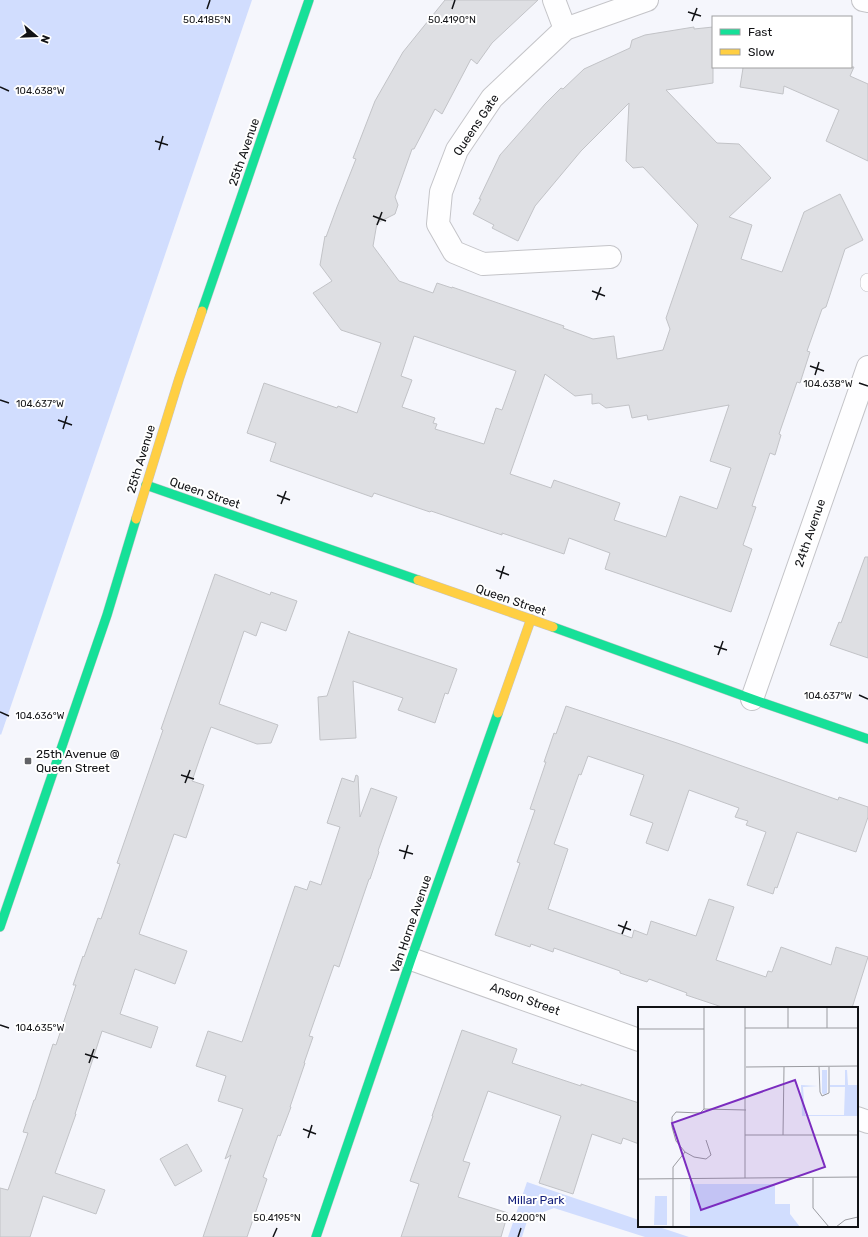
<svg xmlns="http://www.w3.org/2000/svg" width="868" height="1237" viewBox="0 0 868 1237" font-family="Rubik,sans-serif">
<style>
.green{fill:#d1ddfe}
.building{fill:#dedfe3;stroke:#c2c3c7;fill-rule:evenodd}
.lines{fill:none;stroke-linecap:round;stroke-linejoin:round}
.lane-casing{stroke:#c4c4c8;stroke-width:16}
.street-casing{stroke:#c4c4c8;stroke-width:24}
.fast-casing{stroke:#c4c4c8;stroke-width:10}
.slow-casing{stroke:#c4c4c8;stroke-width:10}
.lane{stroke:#fefeff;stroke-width:15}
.street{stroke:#fefeff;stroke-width:22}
.fast{stroke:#16e098;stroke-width:9}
.slow{stroke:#ffcf43;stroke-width:9}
.ticks{fill:none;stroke:#111215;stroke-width:1.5}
.poi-dot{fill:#616266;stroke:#fff;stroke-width:1.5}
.labels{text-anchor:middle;stroke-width:4;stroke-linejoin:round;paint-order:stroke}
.street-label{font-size:12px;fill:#111215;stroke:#fff}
.poi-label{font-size:12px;fill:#111215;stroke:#fff;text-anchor:start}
.park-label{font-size:12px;fill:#131f7b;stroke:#fff}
.inset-road{fill:none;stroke:#9a9ba0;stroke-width:1}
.view{fill:#7b2cbf;fill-opacity:0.15;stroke:#7b2cbf;stroke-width:2}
.inset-edge{fill:none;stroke:#111215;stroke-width:2}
.ticks-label{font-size:10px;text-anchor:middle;fill:#111215;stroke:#fff;stroke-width:4;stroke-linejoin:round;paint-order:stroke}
</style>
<rect width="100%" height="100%" fill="#f5f6fc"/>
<g class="green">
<path d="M 0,0 L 252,0 L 1,735 L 0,734 Z"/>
<path d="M 527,1182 L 639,1220 L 639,1226 L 656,1226 L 689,1237 L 645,1237 L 554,1208 L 528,1218 L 522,1237 L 508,1237 Z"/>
</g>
<g class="building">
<path d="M 445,0 L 538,0 L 492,43 L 477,64 L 471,59 L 442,114 L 435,109 L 414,149 L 412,149 L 395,197 L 398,205 L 395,214 L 377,223 L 373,246 L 399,281 L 433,293 L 437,283 L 452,288 L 452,287 L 564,326 L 563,328 L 593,339 L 614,336 L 617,359 L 663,350 L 670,329 L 666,318 L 698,225 L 643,167 L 633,168 L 626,161 L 629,103 L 581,151 L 535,206 L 518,241 L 492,228 L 494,225 L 473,214 L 481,199 L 479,199 L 500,155 L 545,104 L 561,88 L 563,89 L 584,69 L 630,48 L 632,40 L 645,35 L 694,27 L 694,29 L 713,27 L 713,83 L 666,90 L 717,143 L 739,144 L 771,178 L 729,217 L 752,225 L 741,259 L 782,272 L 804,212 L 840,194 L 863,240 L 845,249 L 826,307 L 822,309 L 807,351 L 810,352 L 800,383 L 797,382 L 779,434 L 781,435 L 775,455 L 770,453 L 752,506 L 756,507 L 743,545 L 752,549 L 731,612 L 605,569 L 610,553 L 569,538 L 564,554 L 502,533 L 502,535 L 431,511 L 430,512 L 374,493 L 372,497 L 270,461 L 276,443 L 247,433 L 264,383 L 337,408 L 338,406 L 357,413 L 381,343 L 341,330 L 313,293 L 332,281 L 320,265 L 325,236 L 326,237 L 337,207 L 356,159 L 353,158 L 375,101 L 403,52 ZM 414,336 L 516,371 L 502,410 L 496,408 L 484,444 L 435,429 L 437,424 L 433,423 L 435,418 L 402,407 L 412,380 L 401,376 ZM 545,374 L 575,396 L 592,394 L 592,404 L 599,403 L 606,408 L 629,405 L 632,418 L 647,415 L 648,420 L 729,405 L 710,461 L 731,468 L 717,509 L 680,496 L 666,537 L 614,520 L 620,503 L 554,480 L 551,488 L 510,474 Z"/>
<path d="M 741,67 L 854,67 L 850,76 L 868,84 L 868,161 L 826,141 L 839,110 L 784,86 L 783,94 L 740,87 L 743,68 Z"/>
<path d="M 865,557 L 868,557 L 868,658 L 830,645 L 839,622 L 841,623 Z"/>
<path d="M 215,574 L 270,595 L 271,592 L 297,601 L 286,631 L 261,622 L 256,636 L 244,631 L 219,704 L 278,725 L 271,743 L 257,744 L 211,727 L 204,746 L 192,781 L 204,785 L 186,838 L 174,834 L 139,934 L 187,951 L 175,984 L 135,969 L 120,1014 L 158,1027 L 151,1048 L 102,1031 L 75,1114 L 76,1114 L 55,1173 L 105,1190 L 96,1214 L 43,1196 L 30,1237 L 0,1237 L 0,1188 L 8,1190 L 28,1133 L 23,1132 L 34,1100 L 35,1100 L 53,1044 L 56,1045 L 76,985 L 73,985 L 83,956 L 84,957 L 98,918 L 101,919 L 120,864 L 117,863 L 163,730 L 161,729 Z"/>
<path d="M 349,631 L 350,633 L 457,669 L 448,694 L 445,693 L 435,723 L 398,710 L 403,698 L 353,681 L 356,738 L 320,740 L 318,697 L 327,696 Z"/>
<path d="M 566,706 L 677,743 L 838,800 L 839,797 L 868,807 L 868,817 L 856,852 L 797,832 L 777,888 L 775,887 L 773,894 L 747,885 L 766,832 L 746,825 L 748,821 L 735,817 L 739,808 L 689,790 L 668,851 L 646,843 L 653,823 L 630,815 L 644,775 L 588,756 L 581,775 L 579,774 L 554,844 L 568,849 L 548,909 L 632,938 L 634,930 L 647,935 L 651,921 L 696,936 L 709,899 L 734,907 L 716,960 L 766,977 L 768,971 L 772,972 L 781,947 L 831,965 L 836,947 L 868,957 L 852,1008 L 725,1008 L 686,995 L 687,993 L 649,979 L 647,982 L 620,973 L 620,971 L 554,948 L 553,952 L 531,944 L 530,947 L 495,935 L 520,863 L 517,862 L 535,810 L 530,809 L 546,762 L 544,762 L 554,733 L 556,734 Z"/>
<path d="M 356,775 L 358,776 L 360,817 L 371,788 L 397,797 L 378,851 L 379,852 L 370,879 L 369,879 L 339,967 L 334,965 L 309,1036 L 313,1037 L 304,1063 L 305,1063 L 290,1107 L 291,1107 L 280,1136 L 278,1135 L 263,1177 L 267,1179 L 247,1237 L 203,1237 L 231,1155 L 225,1159 L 243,1109 L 218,1101 L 226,1076 L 196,1066 L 208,1031 L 242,1042 L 295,886 L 307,890 L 310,881 L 321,885 L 340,827 L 327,823 L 342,778 L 354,782 Z"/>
<path d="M 462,1030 L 517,1049 L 512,1063 L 581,1086 L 581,1084 L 639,1103 L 639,1144 L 623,1138 L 621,1144 L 592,1134 L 573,1194 L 539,1183 L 561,1116 L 488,1091 L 463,1161 L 470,1163 L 458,1197 L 508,1213 L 501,1237 L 401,1237 L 419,1184 L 410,1181 L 433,1116 L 432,1116 Z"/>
<path d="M 187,1144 L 202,1171 L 175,1186 L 160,1159 Z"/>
</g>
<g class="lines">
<g class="lane-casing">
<path id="lane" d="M 868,281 L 868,284"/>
</g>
<g class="street-casing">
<g id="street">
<path d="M 554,0 L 565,29"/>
<path d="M 863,0 L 868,1"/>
<path d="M 610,257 L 483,264 L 454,252 L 438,224 L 441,192 L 457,150 L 492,98 L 565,29 L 647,0"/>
<path d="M 752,699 L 868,367"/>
<path d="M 411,959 L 639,1040"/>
<path d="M 857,1118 L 868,1122"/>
</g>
</g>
<g class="fast-casing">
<g id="fast">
<path d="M 202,311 L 309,0"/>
<path d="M 146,485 L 418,580"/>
<path d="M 553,627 L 752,699 L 868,739"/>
<path d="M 0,927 L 107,615 L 136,519"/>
<path d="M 316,1237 L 411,959 L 498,713"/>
</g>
</g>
<g class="slow-casing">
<g id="slow">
<path d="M 136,519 L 179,379 L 202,311"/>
<path d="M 418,580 L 553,627"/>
<path d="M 498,713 L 531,619"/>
</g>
</g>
<use href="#lane" class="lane"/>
<use href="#street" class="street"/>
<use href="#fast" class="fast"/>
<use href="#slow" class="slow"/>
</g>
<path class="ticks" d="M 207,9 L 210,0M 452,9 L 455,0M 688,12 L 701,16M 692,21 L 697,8M 0,87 L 9,91M 155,141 L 168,145M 159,150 L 163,136M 373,216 L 386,221M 377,225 L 382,212M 592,291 L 605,296M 596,300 L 601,287M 810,366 L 824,371M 815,375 L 819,362M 859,383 L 868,386M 0,400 L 9,403M 58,420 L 72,425M 63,429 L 67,416M 277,495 L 290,500M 281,504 L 286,491M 496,570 L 509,575M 500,579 L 504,566M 714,646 L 727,650M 718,655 L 723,641M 859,695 L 868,699M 0,712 L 9,716M 181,775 L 194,779M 185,783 L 190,770M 399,850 L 413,854M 404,859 L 408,845M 618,925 L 631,930M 622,934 L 627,921M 0,1025 L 9,1028M 85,1054 L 98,1058M 89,1063 L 94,1049M 303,1129 L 316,1134M 308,1138 L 312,1125M 273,1237 L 277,1228M 518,1237 L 521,1228"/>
<rect class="poi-dot" x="24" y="757" width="8" height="8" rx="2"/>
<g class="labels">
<g class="street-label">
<text transform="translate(476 125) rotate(-56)" y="4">Queens Gate</text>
<text transform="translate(244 152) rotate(-71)" y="4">25th Avenue</text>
<text transform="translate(141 459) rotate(-73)" y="4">25th Avenue</text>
<text transform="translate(205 493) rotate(19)" y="4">Queen Street</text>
<text transform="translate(810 533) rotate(-71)" y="4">24th Avenue</text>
<text transform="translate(511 600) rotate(19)" y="4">Queen Street</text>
<text transform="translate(411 924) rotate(-71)" y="4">Van Horne Avenue</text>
<text transform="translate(525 999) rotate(20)" y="4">Anson Street</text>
</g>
<g class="poi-label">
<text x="36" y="758">25th Avenue @<tspan x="36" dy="14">Queen Street</tspan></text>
</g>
<g class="park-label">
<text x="536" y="1204">Millar Park</text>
</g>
</g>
<g transform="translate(638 1007)">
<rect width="220" height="220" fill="#f5f6fc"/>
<path d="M 184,63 L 189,63 L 189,86 L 186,88 L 184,86 ZM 207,63 L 209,63 L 210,78 L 220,78 L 220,109 L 164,109 L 163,78 L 180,79 L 165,80 L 167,108 L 206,108 L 207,80 L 192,80 L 192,78 L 207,78 ZM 52,177 L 137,177 L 137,197 L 152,197 L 152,207 L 162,220 L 52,220 ZM 17,189 L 29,189 L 29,218 L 16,218 Z" fill="#d1ddfe"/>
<path class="inset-road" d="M 66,0 L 66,102M 107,21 L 220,21M 150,21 L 150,0M 189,21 L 189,0M 0,22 L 66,22M 108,60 L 220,59M 181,60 L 182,85 L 184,89 L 191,86 L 191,60M 66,102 L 62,106 L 38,105 L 34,110 L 34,120 L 38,134 L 47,145 L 56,150 L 68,152 L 73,148 L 68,133M 66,102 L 108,103M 107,128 L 220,128M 145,128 L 146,60M 107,171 L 107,0M 175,171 L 175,201 L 191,220M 0,172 L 220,170M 35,220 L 35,160 L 47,145M 198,220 L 207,213 L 220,210"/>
<path class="view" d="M 157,73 L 187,160 L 63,203 L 34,116 Z"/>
<rect width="220" height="220" class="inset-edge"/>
</g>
<g class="ticks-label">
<text x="207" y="23">50.4185°N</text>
<text x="452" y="23">50.4190°N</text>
<text x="40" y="94">104.638°W</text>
<text x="828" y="387">104.638°W</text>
<text x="40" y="407">104.637°W</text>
<text x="828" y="699">104.637°W</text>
<text x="40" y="719">104.636°W</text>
<text x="40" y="1031">104.635°W</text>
<text x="277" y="1221">50.4195°N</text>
<text x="521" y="1221">50.4200°N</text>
</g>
<rect x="712" y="16" width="140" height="52" fill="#ffffff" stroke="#a0a0a1"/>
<rect x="720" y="29" width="20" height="6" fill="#16e098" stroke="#a0a0a1"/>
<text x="748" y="36" font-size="12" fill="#111215">Fast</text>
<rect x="720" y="49" width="20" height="6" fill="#ffcf43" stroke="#a0a0a1"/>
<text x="748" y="56" font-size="12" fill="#111215">Slow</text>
<g transform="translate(36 36) rotate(109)" stroke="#ffffff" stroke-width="3" paint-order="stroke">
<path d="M0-3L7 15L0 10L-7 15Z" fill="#111215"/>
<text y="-6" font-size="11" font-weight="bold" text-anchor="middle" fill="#111215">N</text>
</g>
</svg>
